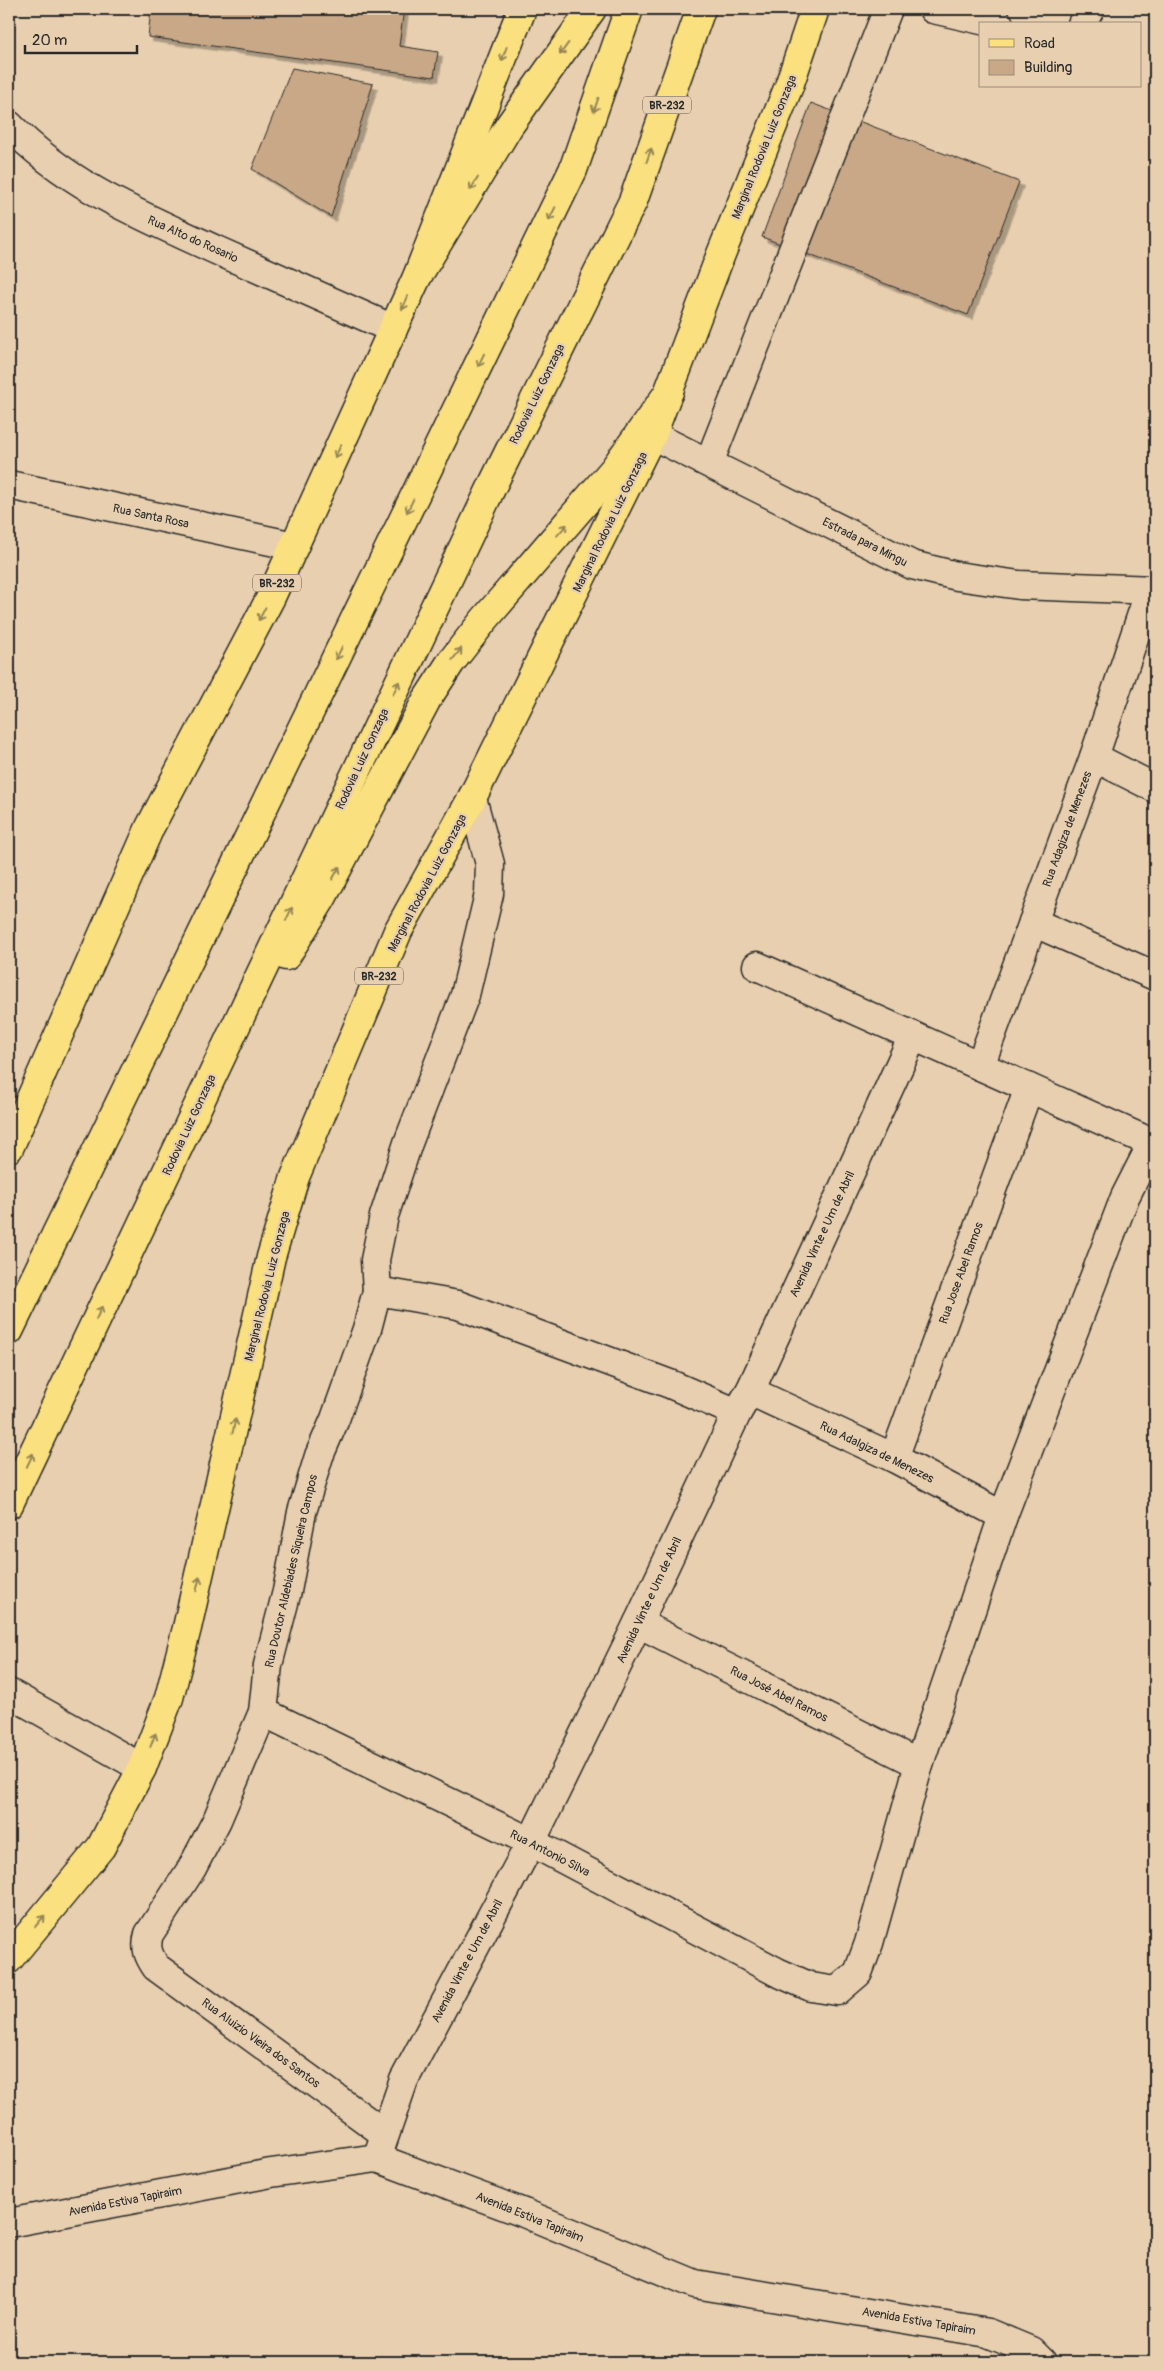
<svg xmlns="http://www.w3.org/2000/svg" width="1164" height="2371" viewBox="0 0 1164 2371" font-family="Pangolin,sans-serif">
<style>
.building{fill:#c8a887;stroke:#2b2b2b;filter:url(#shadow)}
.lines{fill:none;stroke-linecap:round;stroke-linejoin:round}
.minor-casing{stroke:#2b2b2b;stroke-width:31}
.major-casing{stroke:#2b2b2b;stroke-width:31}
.highway-casing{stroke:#2b2b2b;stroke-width:31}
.minor{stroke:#e7cfaf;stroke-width:28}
.major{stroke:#fbe080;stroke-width:28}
.highway{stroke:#fbe080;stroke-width:28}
.oneway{stroke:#938656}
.labels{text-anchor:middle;stroke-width:4.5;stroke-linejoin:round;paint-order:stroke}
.shield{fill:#e7cfaf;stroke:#635c53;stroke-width:1}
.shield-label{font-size:11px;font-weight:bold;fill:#2b2b2b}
.street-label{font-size:12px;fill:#2b2b2b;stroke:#e7cfaf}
</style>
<defs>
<filter id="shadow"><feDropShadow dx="4.5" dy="4.5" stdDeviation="0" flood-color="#0004"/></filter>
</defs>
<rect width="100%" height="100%" fill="#e7cfaf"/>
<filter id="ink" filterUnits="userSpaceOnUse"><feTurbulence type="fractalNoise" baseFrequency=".02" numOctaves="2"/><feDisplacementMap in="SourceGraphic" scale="10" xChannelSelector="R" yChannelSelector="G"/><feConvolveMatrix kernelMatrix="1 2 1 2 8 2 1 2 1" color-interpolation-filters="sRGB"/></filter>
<g filter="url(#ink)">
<g class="building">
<path d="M 151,9 L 404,9 L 399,46 L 438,52 L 434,77 L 148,37 Z"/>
<path d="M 292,68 L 373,84 L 331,217 L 252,169 Z"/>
<path d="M 811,103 L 1019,182 L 968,315 L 762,237 Z"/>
</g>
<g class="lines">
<g class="minor-casing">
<g id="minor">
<path d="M 933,9 L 999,24"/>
<path d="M 1082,24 L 1090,9"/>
<path d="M 9,125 C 68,186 140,215 216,250 C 275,276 334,303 393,329"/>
<path d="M 652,435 L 912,565 L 957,576 L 1019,585 L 1155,590"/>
<path d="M 709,463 L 888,9"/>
<path d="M 9,485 L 294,546"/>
<path d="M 1094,757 L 1155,788"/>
<path d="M 1033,922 L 1155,976"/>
<path d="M 757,966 L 1152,1143"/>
<path d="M 980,1066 L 1094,757 L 1150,590"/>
<path d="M 377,1291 L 375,1260 L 384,1216 L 408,1143 L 465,995 L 489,894 L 490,864 L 472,798"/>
<path d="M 750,1391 L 894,1458 L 1003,1516"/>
<path d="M 894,1458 L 1029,1088"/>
<path d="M 638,1623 L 919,1764"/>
<path d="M 9,1693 L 142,1768"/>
<path d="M 263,1712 L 531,1842 L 777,1972 L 811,1987 L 837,1991 L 858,1973 L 869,1943 L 919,1764 L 1003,1516 L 1125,1197 L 1155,1138"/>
<path d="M 385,2134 L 156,1967 C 148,1955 145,1948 149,1934 L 192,1868 L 217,1820 L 263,1712 L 268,1665 L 287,1591 L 302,1512 L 319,1456 L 335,1419 L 367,1329 L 377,1291 L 458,1305 L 670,1384 L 737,1413"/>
<path d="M 377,2158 L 404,2080 L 531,1842 L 638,1623 L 737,1413 L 750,1391 L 913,1036"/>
<path d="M 9,2223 L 271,2173 L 377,2158 L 524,2213 L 695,2284 L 988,2333 L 1031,2351 L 1042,2362"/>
</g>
</g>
<g class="major-casing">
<g id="major">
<path d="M 9,1148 L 150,827 L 271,597 L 393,329 L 417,277 L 522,9"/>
<path d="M 9,1959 L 101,1847 L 142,1768 L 169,1698 L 187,1628 L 271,1257 L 295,1177 L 398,931 L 472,798 L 652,435 L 721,254 L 789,86 L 815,9"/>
</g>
</g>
<g class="highway-casing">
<g id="highway">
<path d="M 417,277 L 509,126 L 592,9"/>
<path d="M 286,956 L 322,898 L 427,699 L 451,662 L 484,620 L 614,469 L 669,392"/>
<path d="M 9,1331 L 573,170 L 629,9"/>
<path d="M 9,1504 L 495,480 L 633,201 L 701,9"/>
</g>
</g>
<use href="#minor" class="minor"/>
<use href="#major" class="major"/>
<use href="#highway" class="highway"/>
</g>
<defs><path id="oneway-shaft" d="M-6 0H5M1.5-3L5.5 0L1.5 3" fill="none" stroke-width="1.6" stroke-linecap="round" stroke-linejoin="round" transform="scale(1.25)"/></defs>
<g class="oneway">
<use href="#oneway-shaft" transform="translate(564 49) rotate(126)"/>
<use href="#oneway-shaft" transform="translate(504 54) rotate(111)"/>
<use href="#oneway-shaft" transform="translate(596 105) rotate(109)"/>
<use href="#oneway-shaft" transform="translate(649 155) rotate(-70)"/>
<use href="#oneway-shaft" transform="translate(474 184) rotate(122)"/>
<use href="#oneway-shaft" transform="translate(552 214) rotate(116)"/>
<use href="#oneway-shaft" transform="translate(405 303) rotate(114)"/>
<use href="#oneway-shaft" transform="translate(481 360) rotate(116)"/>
<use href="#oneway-shaft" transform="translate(338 451) rotate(115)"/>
<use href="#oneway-shaft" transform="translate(410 506) rotate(116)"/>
<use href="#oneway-shaft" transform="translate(562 530) rotate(-49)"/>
<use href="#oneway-shaft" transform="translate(262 614) rotate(118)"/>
<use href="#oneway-shaft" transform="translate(339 653) rotate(116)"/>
<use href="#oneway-shaft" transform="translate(457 654) rotate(-52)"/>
<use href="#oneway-shaft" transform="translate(396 688) rotate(-65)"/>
<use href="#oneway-shaft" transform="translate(336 873) rotate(-61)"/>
<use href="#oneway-shaft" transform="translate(289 914) rotate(-65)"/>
<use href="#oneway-shaft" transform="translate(99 1313) rotate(-65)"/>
<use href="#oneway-shaft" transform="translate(234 1426) rotate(-78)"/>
<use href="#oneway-shaft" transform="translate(30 1460) rotate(-65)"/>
<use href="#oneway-shaft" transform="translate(198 1584) rotate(-77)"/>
<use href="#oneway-shaft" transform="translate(153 1740) rotate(-69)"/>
<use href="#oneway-shaft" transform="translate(40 1921) rotate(-50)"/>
</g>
</g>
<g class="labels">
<g class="shield">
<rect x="643" y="96.5" width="48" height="17" rx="4"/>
<rect x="253" y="574.5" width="48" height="17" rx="4"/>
<rect x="355" y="967.5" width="48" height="17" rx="4"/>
</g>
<g class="shield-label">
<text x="667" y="109">BR-232</text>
<text x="277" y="587">BR-232</text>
<text x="379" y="980">BR-232</text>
</g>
<g class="street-label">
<text transform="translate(764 147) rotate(-68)" y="4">Marginal Rodovia Luiz Gonzaga</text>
<text transform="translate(193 239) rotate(24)" y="4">Rua Alto do Rosario</text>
<text transform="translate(537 394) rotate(-64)" y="4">Rodovia Luiz Gonzaga</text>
<text transform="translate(151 516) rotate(12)" y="4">Rua Santa Rosa</text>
<text transform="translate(610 522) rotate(-64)" y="4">Marginal Rodovia Luiz Gonzaga</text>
<text transform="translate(865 542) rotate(27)" y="4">Estrada para Mingu</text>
<text transform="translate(362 759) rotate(-65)" y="4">Rodovia Luiz Gonzaga</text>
<text transform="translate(1067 829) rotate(-70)" y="4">Rua Adagiza de Menezes</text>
<text transform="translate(427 883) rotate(-62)" y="4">Marginal Rodovia Luiz Gonzaga</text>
<text transform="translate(189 1125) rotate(-65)" y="4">Rodovia Luiz Gonzaga</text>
<text transform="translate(822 1234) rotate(-65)" y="4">Avenida Vinte e Um de Abril</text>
<text transform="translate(961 1273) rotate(-70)" y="4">Rua Jose Abel Ramos</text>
<text transform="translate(267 1286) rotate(-76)" y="4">Marginal Rodovia Luiz Gonzaga</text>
<text transform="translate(877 1452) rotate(26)" y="4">Rua Adalgiza de Menezes</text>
<text transform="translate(291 1571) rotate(-77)" y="4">Rua Doutor Aldebiades Siqueira Campos</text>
<text transform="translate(649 1600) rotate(-65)" y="4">Avenida Vinte e Um de Abril</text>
<text transform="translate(779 1694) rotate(27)" y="4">Rua José Abel Ramos</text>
<text transform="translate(550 1853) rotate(27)" y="4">Rua Antonio Silva</text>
<text transform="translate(467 1961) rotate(-62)" y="4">Avenida Vinte e Um de Abril</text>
<text transform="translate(261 2043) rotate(36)" y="4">Rua Aluizio Vieira dos Santos</text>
<text transform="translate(125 2201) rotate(-11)" y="4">Avenida Estiva Tapiraim</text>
<text transform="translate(530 2217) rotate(22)" y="4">Avenida Estiva Tapiraim</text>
<text transform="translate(919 2321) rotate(10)" y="4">Avenida Estiva Tapiraim</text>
</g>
</g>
<rect width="1164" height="2371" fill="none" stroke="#e7cfaf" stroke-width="30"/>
<rect x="15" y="15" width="1134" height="2341" fill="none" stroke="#2b2b2b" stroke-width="2" filter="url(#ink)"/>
<rect x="979" y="22" width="162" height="65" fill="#e7cfaf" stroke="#9c8d7a"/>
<rect x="989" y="39" width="25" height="8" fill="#fbe080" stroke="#9c8d7a"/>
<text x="1024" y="48" font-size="15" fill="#2b2b2b">Road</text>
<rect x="989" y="60" width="25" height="15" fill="#c8a887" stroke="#9c8d7a"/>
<text x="1024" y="72" font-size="15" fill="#2b2b2b">Building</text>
<path d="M25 45v8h112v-8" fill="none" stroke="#2b2b2b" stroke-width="2.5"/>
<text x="32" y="45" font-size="15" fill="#2b2b2b" stroke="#e7cfaf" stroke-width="4" paint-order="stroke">20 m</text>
</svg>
